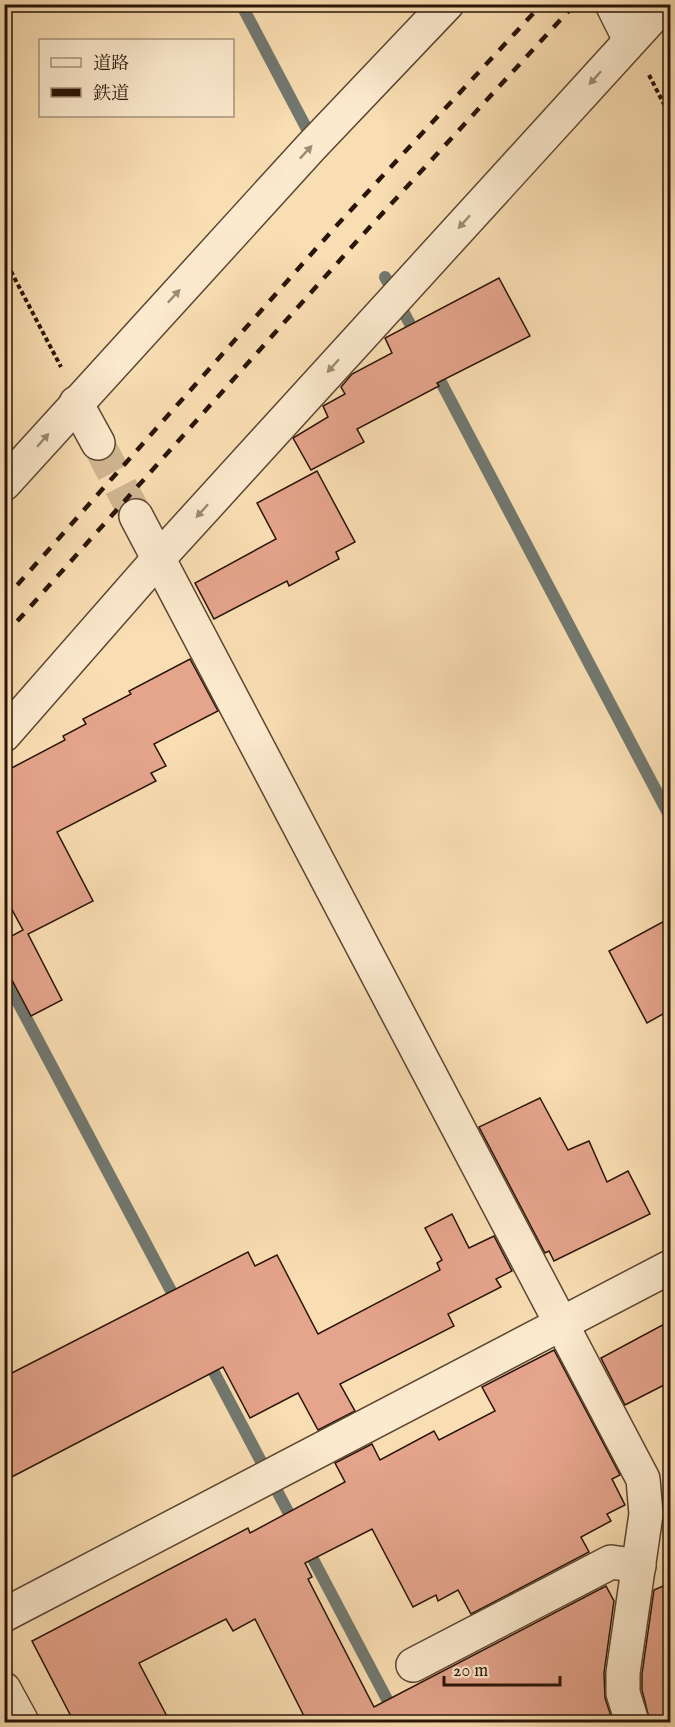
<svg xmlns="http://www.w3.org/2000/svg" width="675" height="1727" viewBox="0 0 675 1727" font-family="'IM FELL English','Noto Serif JP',serif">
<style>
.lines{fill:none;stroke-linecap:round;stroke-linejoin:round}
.stream{stroke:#717870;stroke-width:12}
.building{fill:#e5a48c;stroke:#281407;stroke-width:1.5}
.minor-tunnel{stroke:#d0b691;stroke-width:33;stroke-dasharray:33 16;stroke-linecap:butt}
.minor-casing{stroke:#5c4632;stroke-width:36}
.path{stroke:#281407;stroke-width:4;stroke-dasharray:4.5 3;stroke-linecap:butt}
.minor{stroke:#fceace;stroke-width:33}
.rail{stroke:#281407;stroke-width:4.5;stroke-dasharray:10 10;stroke-linecap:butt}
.oneway{fill:#9d8a74}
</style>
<rect width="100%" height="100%" fill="#fadeb3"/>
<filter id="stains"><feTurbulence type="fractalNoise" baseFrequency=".00333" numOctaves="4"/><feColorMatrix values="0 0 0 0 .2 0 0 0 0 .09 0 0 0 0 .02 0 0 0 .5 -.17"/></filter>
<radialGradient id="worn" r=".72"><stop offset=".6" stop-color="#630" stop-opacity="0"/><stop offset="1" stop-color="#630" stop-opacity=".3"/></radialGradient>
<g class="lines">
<g class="stream">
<path d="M 241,4 L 309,133"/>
<path d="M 385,277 L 390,286"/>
<path d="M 403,311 L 418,339"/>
<path d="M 433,367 L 670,817"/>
<path d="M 4,976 L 178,1304"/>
<path d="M 207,1359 L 264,1467"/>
<path d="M 275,1487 L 295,1525"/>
<path d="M 306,1546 L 399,1722"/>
</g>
</g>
<g class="building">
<path d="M 499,278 L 530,336 L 437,383 L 439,386 L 357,429 L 364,442 L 311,470 L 293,438 L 328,417 L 323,406 L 345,394 L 341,387 L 352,374 L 392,353 L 385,338 Z"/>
<path d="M 317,471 L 355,542 L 336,552 L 339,559 L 289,586 L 287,581 L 214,619 L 195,583 L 276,539 L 257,503 Z"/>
<path d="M 190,659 L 218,711 L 154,744 L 166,766 L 151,773 L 156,781 L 57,832 L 93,901 L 28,934 L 62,1000 L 31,1016 L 4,965 L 4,940 L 23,930 L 4,895 L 4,772 L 65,740 L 63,736 L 86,724 L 83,719 L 131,694 L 129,691 Z"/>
<path d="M 670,918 L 670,1010 L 647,1023 L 609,951 Z"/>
<path d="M 540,1098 L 568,1150 L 589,1141 L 607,1182 L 628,1171 L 650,1214 L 554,1261 L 549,1251 L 545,1253 L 479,1127 Z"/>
<path d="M 452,1214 L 469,1248 L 494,1236 L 512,1271 L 496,1279 L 501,1287 L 448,1314 L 454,1326 L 340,1384 L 355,1411 L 318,1430 L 298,1393 L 250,1418 L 223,1367 L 4,1481 L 4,1377 L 248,1252 L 255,1266 L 277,1255 L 318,1334 L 440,1270 L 437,1263 L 442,1260 L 425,1228 Z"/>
<path d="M 670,1321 L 670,1382 L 625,1405 L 601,1358 Z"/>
<path d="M 554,1350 L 620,1475 L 612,1479 L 625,1505 L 607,1514 L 611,1521 L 581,1537 L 589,1552 L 471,1614 L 458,1590 L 438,1601 L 436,1595 L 413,1607 L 372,1529 L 305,1563 L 312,1577 L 308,1579 L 374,1707 L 606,1586 L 614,1601 L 604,1673 L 605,1698 L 613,1722 L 307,1722 L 255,1619 L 233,1631 L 226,1619 L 139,1663 L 170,1722 L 74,1722 L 32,1641 L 248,1528 L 250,1533 L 345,1482 L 335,1463 L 372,1444 L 380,1460 L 434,1431 L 439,1440 L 495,1411 L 482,1387 Z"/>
<path d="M 670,1583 L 670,1722 L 650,1722 L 642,1690 L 642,1674 L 654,1590 Z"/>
</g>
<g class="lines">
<path class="minor-tunnel" d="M 98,443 L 136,516"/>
<g class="minor-casing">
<g id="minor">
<path d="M 612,4 L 630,40"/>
<path d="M 76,403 L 98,443"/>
<path d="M 4,484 L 311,147 L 447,4"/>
<path d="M 136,516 L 643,1479 L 646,1514 L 623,1673 L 623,1693 L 632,1722"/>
<path d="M 4,735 L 159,558 L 664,4"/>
<path d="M 4,1615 L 670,1267"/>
<path d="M 413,1665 L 611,1562 L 639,1566"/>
<path d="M 4,1689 L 22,1722"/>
</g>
</g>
<g class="path">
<path d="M 649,75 L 670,116"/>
<path d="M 4,258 L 61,367"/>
</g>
<use href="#minor" class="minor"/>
<g class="rail">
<path d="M 4,600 L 338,224 L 542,4"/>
<path d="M 4,636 L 357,241 L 575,4"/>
</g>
</g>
<defs><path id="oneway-solid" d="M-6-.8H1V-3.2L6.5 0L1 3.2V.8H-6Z" transform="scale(1.5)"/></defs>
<g class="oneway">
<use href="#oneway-solid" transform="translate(595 78) rotate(132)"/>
<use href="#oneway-solid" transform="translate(306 152) rotate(-47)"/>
<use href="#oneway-solid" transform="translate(464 222) rotate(132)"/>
<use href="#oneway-solid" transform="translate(174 296) rotate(-47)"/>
<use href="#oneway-solid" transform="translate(333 366) rotate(132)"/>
<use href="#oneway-solid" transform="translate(43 440) rotate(-49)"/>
<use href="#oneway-solid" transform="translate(202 511) rotate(132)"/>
</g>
<rect width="675" height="1727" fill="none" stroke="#fadeb3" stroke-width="24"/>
<rect x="6" y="6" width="663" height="1715" fill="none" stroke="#281407" stroke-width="3"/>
<rect x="12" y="12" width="651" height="1703" fill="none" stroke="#281407" stroke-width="1.5"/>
<rect x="39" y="39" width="195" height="78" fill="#fceace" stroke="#a7947e" stroke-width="1.5"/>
<rect x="51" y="58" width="30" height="9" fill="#fceace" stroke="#a7947e" stroke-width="1.5"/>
<text x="93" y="69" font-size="18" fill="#281407">道路</text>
<rect x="51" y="88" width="30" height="9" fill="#281407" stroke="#a7947e" stroke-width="1.5"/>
<text x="93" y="99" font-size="18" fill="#281407">鉄道</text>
<path d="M444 1676v9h116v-9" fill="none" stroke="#281407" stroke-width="3"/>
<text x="453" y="1676" font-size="18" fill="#281407" stroke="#fceace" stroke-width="4.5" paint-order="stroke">20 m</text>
<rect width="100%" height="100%" filter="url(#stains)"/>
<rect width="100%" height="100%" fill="url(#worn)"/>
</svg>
